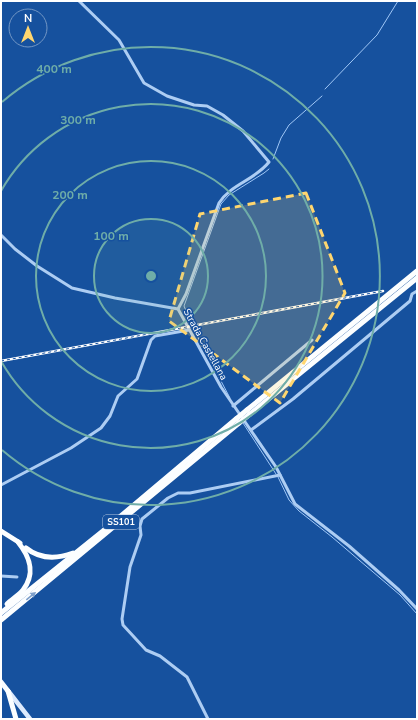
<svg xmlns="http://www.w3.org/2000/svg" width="418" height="720" viewBox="0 0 418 720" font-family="'Nunito Sans',sans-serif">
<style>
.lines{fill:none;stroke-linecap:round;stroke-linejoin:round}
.stream{stroke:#a0c7f6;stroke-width:1}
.minor{stroke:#adcdf3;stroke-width:3}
.secondary{stroke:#ddeafd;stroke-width:4.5}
.primary{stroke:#f9fcff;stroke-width:5}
.trunk{stroke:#fcfeff;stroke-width:5}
.rail-casing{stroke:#fff;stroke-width:2.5}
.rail{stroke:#16519e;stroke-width:1;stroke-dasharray:3;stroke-linecap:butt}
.trunk-bridge{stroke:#fcfeff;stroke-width:5}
.oneway{fill:#7d9fca}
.marked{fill:#ffd66f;fill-opacity:0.2;stroke:#ffd66f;stroke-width:3;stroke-dasharray:8 5;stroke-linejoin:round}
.ring{fill:none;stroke:#6fada8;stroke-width:2}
.labels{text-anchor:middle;stroke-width:3;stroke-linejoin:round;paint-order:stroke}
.shield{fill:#16519e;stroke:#b9cbe2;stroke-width:1}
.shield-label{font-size:9px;font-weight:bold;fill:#fff}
.street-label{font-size:10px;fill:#fff;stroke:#16519e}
.centre{fill:#6fada8;stroke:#16519e;stroke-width:2}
.ring-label{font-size:12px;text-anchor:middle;font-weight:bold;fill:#6fada8;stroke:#16519e;stroke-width:3;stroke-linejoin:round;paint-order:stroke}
</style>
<rect width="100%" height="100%" fill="#16519e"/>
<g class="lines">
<g class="stream">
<path d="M 325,89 L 377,35 L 398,1"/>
<path d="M 273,159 L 281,138 L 289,125 L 322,96"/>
<path d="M 230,398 L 193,328 L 184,306 L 221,204 L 229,195 L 264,173 L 269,169"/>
<path d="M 243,423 L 276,474"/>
<path d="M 278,477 L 289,500 L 299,511 L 332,537 L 400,595 L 417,614"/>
</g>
<g class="minor">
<path d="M 79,1 L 119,40 L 144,83 L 167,96 L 194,105 L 207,106 L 223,115 L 243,131 L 269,162 C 255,180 231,184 219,203 L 186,294 L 178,309"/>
<path d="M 1,235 L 15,249 L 37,266 L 72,288 L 115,298 L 178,309 L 221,387 L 276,467 L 295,504 L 349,546 L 399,590 L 417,609"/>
<path d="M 233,406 L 312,340"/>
<path d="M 251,430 L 293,399 L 410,301 L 412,294 L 417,291"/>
<path d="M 1,485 L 71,448 L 101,428 L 110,416 L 118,396 L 137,379 L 151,340 L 155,336 L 189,330"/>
<path d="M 1,576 L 17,577"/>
<path d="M 208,719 L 187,677 L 160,656 L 146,650 L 123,625 L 122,619 L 130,567 L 141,535 L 140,526 L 142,519 L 168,498 L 178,493 L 190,493 L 280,475"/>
</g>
<path class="secondary" d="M 9,692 L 30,719"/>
<path class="primary" d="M 1,682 L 8,691"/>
<g class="trunk">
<path d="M 247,410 L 417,271"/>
<path d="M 250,414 L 417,278"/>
<path d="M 1,531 L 20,543"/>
<path d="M 26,548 C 41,560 57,559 73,553"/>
<path d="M 7,604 C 12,599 19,595 23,590 C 36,573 30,557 18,542"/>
<path d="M 1,613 L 103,531 L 236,419"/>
<path d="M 1,620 L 239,423"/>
<path d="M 8,691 L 16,719"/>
</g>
<g class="rail-casing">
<path id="rail" d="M 1,361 L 383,291"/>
</g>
<use href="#rail" class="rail"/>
<g class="trunk-bridge">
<path d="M 236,419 L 247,410"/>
<path d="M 239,423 L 250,414"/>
</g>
</g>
<defs><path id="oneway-solid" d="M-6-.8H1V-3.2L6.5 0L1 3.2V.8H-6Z"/></defs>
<use class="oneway" href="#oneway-solid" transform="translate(31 596) rotate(-39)"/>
<path class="marked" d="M 306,193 L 345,293 L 280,403 L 169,321 L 200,214 Z"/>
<circle cx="151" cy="276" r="57" fill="#6fada8" fill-opacity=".12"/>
<g class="ring">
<circle cx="151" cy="276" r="57"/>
<circle cx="151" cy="276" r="115"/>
<path d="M1 191A172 172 0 1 1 1 361"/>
<path d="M2 102A229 229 0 1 1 2 450"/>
</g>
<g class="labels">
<rect class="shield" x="103" y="515" width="36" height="14" rx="3"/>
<g class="shield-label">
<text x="121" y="525">SS101</text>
</g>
<g class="street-label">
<text transform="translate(206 344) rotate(61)" y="4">Strada Castellana</text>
</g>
</g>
<circle cx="151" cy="276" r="6" class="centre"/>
<g class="ring-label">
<text x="54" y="73">400 m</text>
<text x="78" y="124">300 m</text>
<text x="70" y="199">200 m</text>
<text x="111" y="240">100 m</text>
</g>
<rect width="418" height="720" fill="none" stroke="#ffffff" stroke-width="4"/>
<g transform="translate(28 28)"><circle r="19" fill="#16519e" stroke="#7397c5"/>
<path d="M0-3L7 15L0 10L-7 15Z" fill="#ffd66f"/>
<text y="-6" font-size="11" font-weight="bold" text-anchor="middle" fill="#ffffff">N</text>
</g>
</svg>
